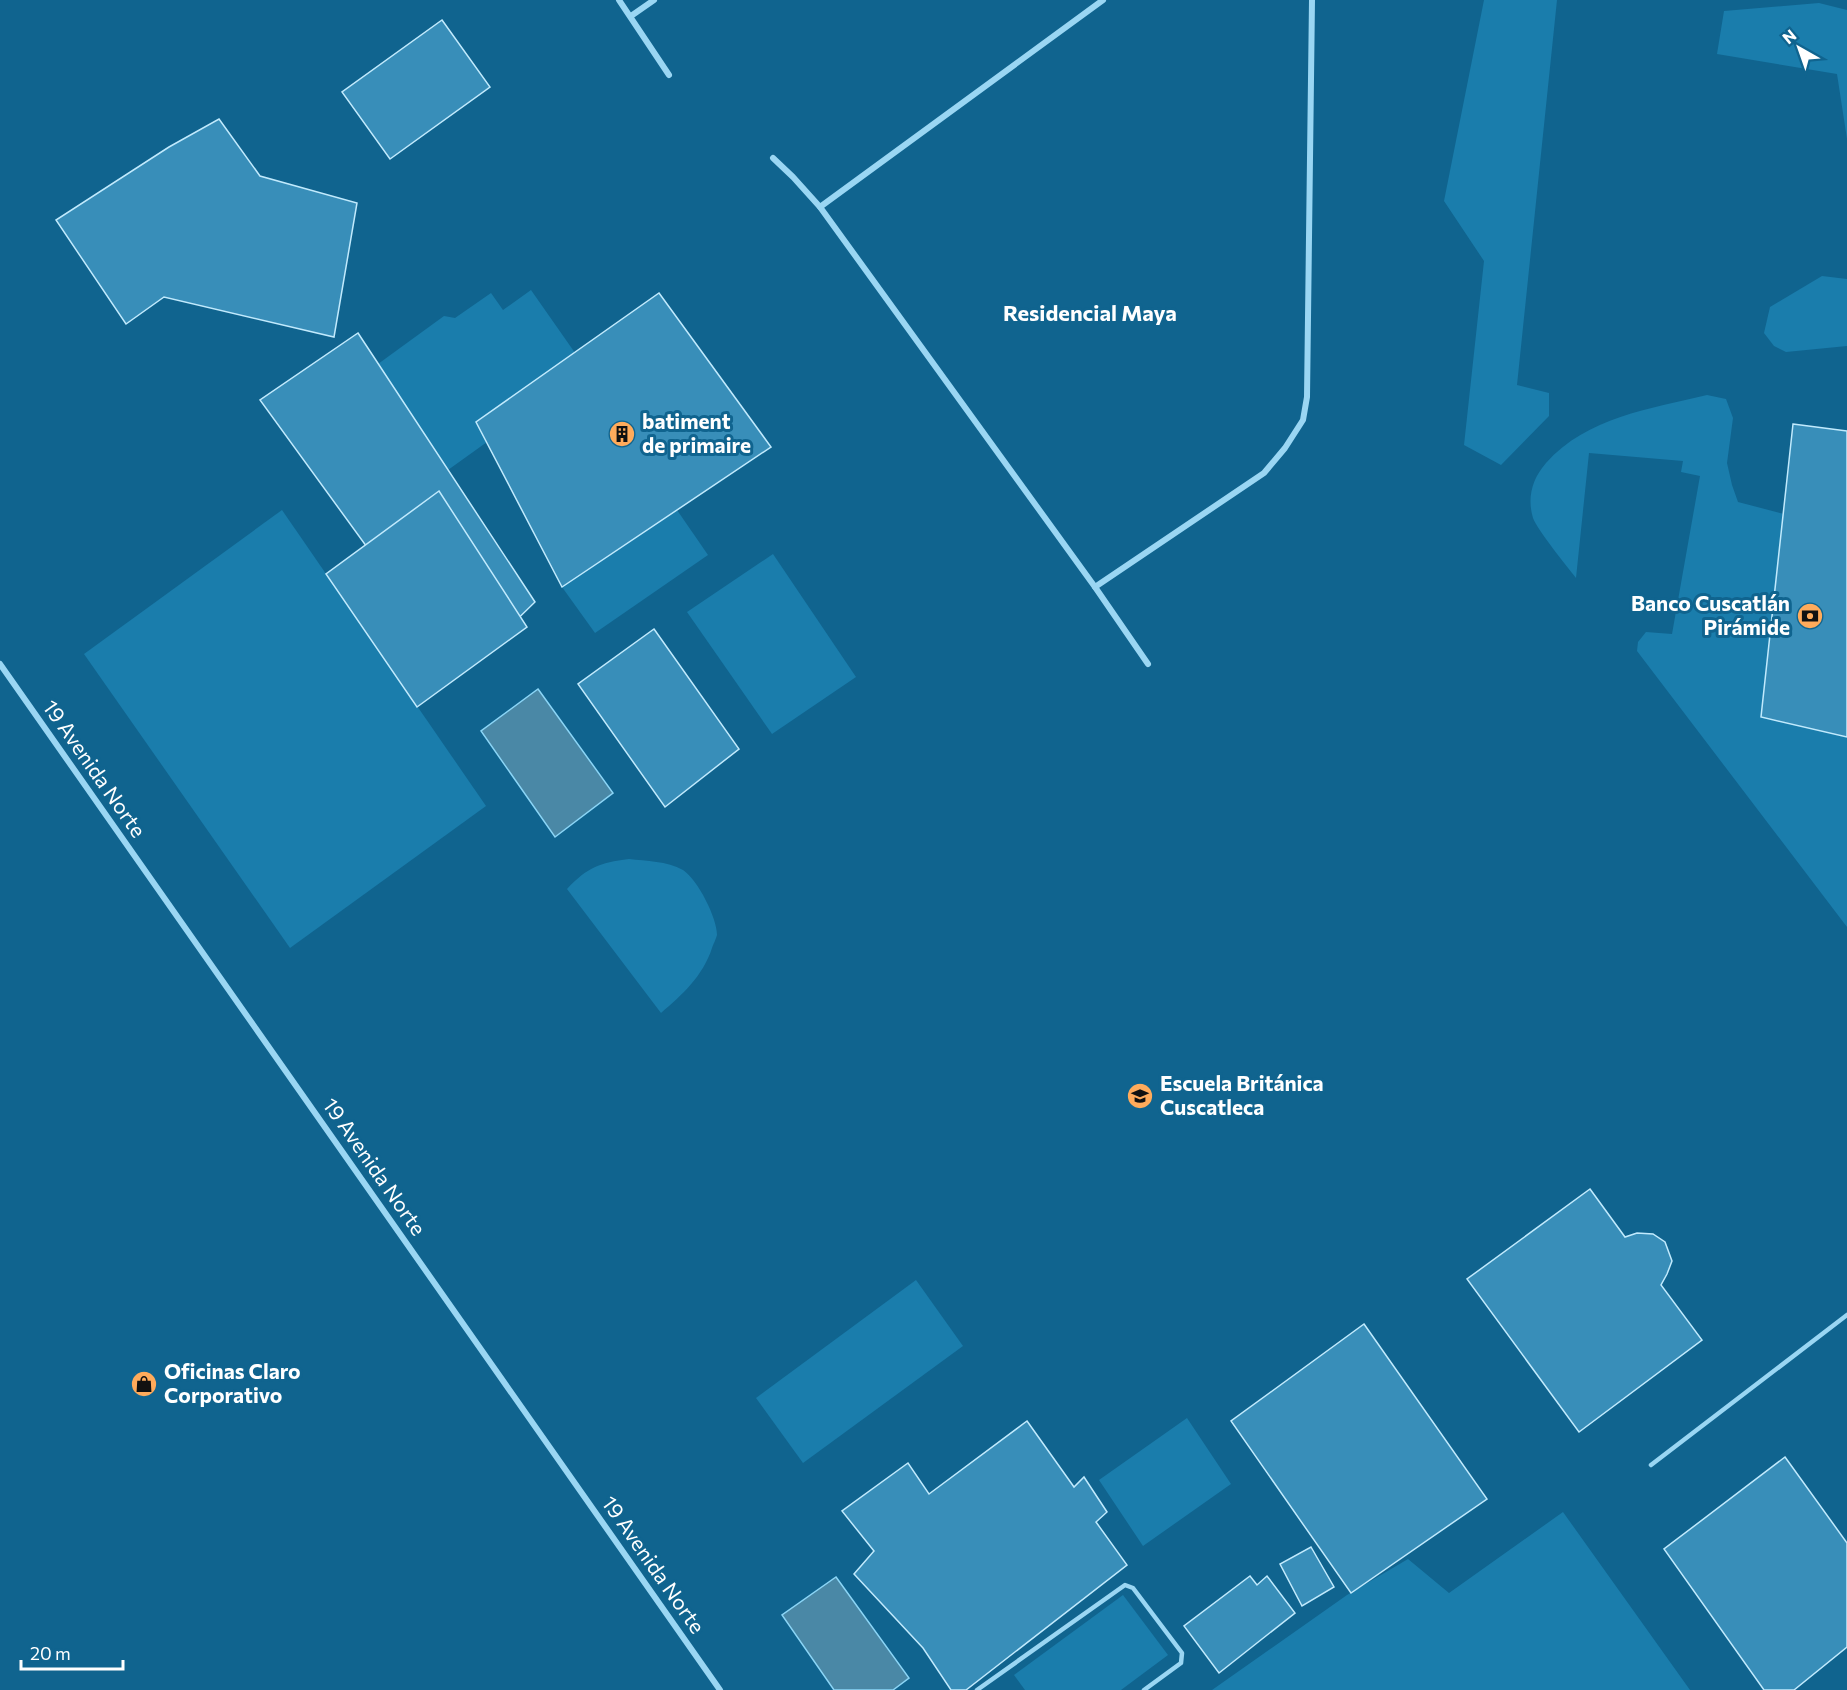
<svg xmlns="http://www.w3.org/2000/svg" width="1847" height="1690" viewBox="0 0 1847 1690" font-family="Commissioner,sans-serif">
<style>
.green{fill:#1a7dac}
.water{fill:#4a88a6;stroke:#8bd5f6;stroke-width:1.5}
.building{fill:#388eb9;stroke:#c1eafd;stroke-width:1.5}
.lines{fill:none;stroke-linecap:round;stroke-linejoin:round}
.service{stroke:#9ad6f3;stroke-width:4.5}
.minor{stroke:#9ad6f3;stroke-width:6}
.labels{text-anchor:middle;stroke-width:6;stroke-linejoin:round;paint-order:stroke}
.poi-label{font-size:21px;font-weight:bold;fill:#fff;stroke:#10648f;text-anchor:start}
.street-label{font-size:21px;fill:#fff;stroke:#10648f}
.neighbourhood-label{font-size:22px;font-weight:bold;fill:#fff;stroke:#10648f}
</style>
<rect width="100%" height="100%" fill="#10648f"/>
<g class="green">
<path d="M 1484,0 L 1557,0 L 1517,385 L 1549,393 L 1549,416 L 1501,465 L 1464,445 L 1484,261 L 1444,201 Z"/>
<path d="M 1819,3 L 1847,10 L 1847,139 L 1837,74 L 1717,54 L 1724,11 Z"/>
<path d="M 1822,276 L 1847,279 L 1847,346 L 1786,352 L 1774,346 L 1764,333 L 1770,307 Z"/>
<path d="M 531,290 L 587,370 L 441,475 L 367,372 L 444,316 L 455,318 L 491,293 L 503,310 Z"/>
<path d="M 1707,395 L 1726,399 L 1733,418 L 1727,463 L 1732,485 L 1738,502 L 1784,514 L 1761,717 L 1847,737 L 1847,927 L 1637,651 L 1638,642 L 1646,632 L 1672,634 L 1700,476 L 1681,472 L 1683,461 L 1589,453 L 1576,578 C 1566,565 1538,531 1533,518 C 1527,498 1532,479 1546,463 C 1587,417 1650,409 1707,395 Z"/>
<path d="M 282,510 L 486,806 L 290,948 L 84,654 Z"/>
<path d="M 677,510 L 708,555 L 595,633 L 562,587 Z"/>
<path d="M 773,554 L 856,677 L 772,734 L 687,612 Z"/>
<path d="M 629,859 C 646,861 667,861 683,870 C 698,880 717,918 717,935 C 716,939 713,945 712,948 C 703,976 682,995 661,1013 L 567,889 C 588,867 599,863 629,859 Z"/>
<path d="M 916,1280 L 963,1346 L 803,1463 L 756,1398 Z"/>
<path d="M 1187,1418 L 1231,1484 L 1143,1546 L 1099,1480 Z"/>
<path d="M 1563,1512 L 1690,1690 L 1212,1690 L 1347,1595 L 1408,1559 L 1449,1593 Z"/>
<path d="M 1123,1595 L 1168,1655 L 1121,1690 L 1025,1690 L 1014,1675 Z"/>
</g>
<g class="water">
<path d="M 538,689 L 613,793 L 555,837 L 481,731 Z"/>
<path d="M 836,1577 L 909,1678 L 893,1690 L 834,1690 L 782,1615 Z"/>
</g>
<g class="building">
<path d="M 442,20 L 490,87 L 390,159 L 342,92 Z"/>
<path d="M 219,119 L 260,176 L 357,203 L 334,337 L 164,297 L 126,324 L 56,220 L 169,147 Z"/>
<path d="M 659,293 L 771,447 L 562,587 L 476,422 Z"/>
<path d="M 358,333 L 535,602 L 460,675 L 260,400 Z"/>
<path d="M 1793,424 L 1847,431 L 1847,737 L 1761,717 Z"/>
<path d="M 439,491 L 527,627 L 417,707 L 326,574 Z"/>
<path d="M 654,629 L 739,749 L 665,807 L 578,684 Z"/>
<path d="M 1590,1189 L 1625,1237 L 1637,1233 L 1653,1234 L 1665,1242 L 1672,1261 L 1667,1274 L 1661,1285 L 1702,1340 L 1579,1432 L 1467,1279 Z"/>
<path d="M 1364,1324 L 1487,1499 L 1351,1593 L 1231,1421 Z"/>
<path d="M 1027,1421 L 1074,1487 L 1084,1477 L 1107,1512 L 1096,1522 L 1127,1565 L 966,1690 L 951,1690 L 923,1648 L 854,1574 L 874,1551 L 842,1511 L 908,1463 L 929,1494 Z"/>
<path d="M 1785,1457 L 1847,1543 L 1847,1647 L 1794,1690 L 1764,1690 L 1664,1549 Z"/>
<path d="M 1311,1547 L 1334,1587 L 1302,1606 L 1280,1564 Z"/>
<path d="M 1250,1576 L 1257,1585 L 1267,1576 L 1295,1613 L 1219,1673 L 1184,1626 Z"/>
</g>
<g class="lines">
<g class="service">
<path d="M 1651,1465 L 1847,1315"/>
<path d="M 977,1690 L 1125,1585 L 1133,1588 L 1182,1653 L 1181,1663 L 1144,1690"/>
</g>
<g class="minor">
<path d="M 619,0 L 669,75"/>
<path d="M 631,16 L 654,0"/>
<path d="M 773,158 L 793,177 L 820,207 L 1095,587 L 1148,664"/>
<path d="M 820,207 L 1103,0"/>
<path d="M 1095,587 L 1264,473 L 1285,448 L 1303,420 L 1307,397 L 1312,0"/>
<path d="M 0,664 L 720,1690"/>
</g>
</g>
<defs>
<g id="building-disc" transform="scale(1.35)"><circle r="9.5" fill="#ffab5b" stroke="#10648f"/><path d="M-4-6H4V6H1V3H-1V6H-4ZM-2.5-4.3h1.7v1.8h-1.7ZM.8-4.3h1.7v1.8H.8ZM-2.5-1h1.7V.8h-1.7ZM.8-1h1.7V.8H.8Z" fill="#111"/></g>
<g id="bank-disc" transform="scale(1.35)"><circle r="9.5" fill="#ffab5b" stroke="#10648f"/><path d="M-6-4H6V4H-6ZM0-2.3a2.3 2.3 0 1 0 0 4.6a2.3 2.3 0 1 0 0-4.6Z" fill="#111"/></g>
<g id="school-disc" transform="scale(1.35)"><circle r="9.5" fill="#ffab5b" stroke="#10648f"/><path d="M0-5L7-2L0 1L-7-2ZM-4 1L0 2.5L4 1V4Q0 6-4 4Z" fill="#111"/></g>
<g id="shop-disc" transform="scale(1.35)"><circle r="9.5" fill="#ffab5b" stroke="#10648f"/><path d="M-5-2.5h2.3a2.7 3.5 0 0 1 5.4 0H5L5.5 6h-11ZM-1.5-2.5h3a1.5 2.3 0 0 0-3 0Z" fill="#111"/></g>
</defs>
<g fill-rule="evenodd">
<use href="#building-disc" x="622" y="434"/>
<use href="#bank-disc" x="1810" y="616"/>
<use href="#school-disc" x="1140" y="1096"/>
<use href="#shop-disc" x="144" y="1384"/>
</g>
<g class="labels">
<g class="poi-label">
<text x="642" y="429">batiment<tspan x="642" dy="24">de primaire</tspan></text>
<text x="1790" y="611" text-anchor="end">Banco Cuscatlán<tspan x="1790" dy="24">Pirámide</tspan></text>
<text x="1160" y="1091">Escuela Británica<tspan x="1160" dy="24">Cuscatleca</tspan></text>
<text x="164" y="1379">Oficinas Claro<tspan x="164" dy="24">Corporativo</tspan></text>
</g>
<g class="street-label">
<text transform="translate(94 769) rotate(55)" y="7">19 Avenida Norte</text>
<text transform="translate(374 1167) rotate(55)" y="7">19 Avenida Norte</text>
<text transform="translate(653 1565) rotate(55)" y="7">19 Avenida Norte</text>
</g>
<g class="neighbourhood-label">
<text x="1090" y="321">Residencial Maya</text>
</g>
</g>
<g transform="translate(1799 48) rotate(320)" stroke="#10648f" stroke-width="4.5" paint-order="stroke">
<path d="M0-4.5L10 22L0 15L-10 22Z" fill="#ffffff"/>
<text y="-9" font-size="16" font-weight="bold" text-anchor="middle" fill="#ffffff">N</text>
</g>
<path d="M21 1660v9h102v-9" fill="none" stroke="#ffffff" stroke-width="3"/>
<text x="30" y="1660" font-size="18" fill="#ffffff" stroke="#10648f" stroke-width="4.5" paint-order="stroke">20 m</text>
</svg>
